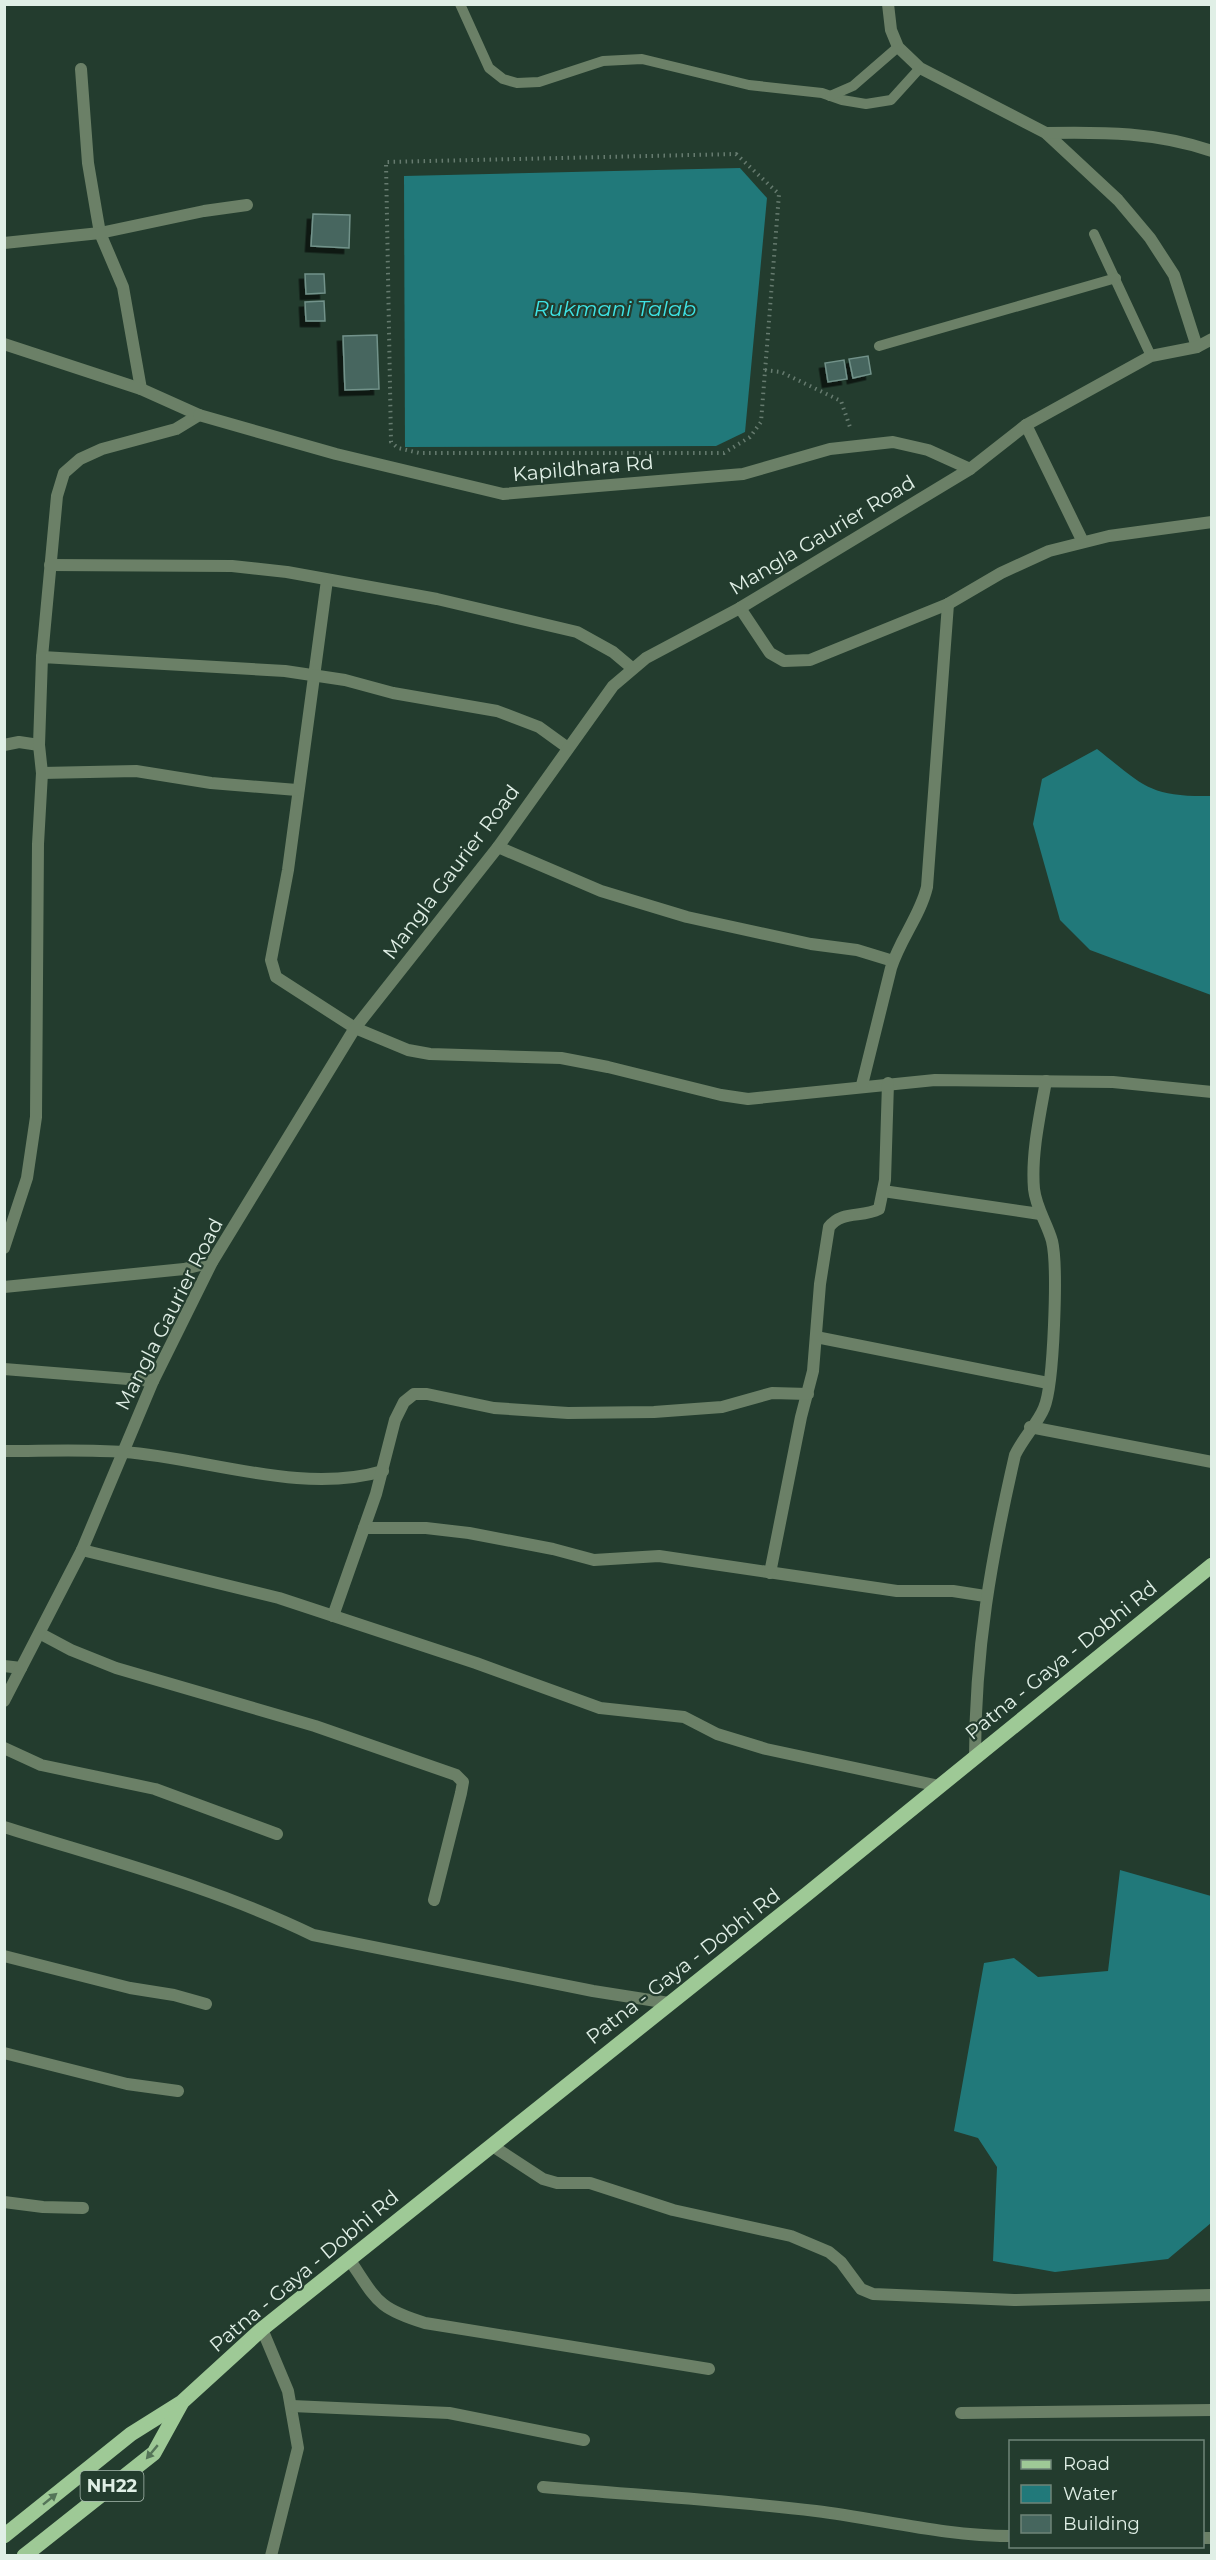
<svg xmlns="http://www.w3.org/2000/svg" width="1216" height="2560" viewBox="0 0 1216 2560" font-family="Montserrat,sans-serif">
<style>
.water{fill:#21797a}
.building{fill:#46665e;stroke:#72928a;stroke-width:1.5;filter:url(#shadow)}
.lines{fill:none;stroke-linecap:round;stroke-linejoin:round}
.path{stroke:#667b6f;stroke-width:4;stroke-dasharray:1.5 4.5;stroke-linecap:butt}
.lane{stroke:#6b8067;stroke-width:10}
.street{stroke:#6b8067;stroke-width:12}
.primary{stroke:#9ec996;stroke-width:15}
.oneway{fill:#547458}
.labels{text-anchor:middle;stroke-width:4.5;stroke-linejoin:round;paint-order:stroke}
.shield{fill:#233c2e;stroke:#a7b9af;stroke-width:1.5}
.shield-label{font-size:18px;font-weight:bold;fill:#e0efe6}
.street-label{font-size:20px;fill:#e0efe6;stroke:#233c2e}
.water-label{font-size:21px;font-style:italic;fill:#3ee3e5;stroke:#233c2e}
</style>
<defs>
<filter id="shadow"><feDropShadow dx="-5.5" dy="5.5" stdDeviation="0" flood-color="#0009"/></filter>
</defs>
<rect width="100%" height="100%" fill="#233c2e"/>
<g class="water">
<path d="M 740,168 L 767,198 L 745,432 L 716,446 L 405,447 L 404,176 Z"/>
<path d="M 1097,749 C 1144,786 1149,797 1211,796 L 1211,995 L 1090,950 L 1060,920 L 1033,824 L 1042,779 Z"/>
<path d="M 1120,1870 L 1211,1896 L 1211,2223 L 1168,2259 L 1055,2272 L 993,2261 L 997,2167 L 978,2138 L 954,2131 L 984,1963 L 1014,1958 L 1038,1977 L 1108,1971 Z"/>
</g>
<g class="building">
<path d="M 313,214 L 350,215 L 349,248 L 311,246 Z"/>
<path d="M 305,274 L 324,274 L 325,293 L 306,294 Z"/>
<path d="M 324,301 L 325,321 L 306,321 L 305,302 Z"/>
<path d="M 377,335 L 379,389 L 345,390 L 343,336 Z"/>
<path d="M 868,356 L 871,374 L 853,378 L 849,359 Z"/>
<path d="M 844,360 L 847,379 L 828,382 L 825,363 Z"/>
</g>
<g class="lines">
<g class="path">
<path d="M 736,154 L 779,194 L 761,422 L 750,437 L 724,453 L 419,453 L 398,448 L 391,442 L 386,162 Z"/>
<path d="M 765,370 L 781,372 L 841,401 L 851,430"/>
</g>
<g class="lane">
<path d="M 460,4 L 489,68 L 503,79 L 517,83 L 539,82 L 603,61 L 642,59 L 749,85 L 822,93 L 842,100 L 866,104 L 891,100 L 920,68"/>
<path d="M 830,96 L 853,86 L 898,47"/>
<path d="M 1094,234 L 1151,356"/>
<path d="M 879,346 L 1116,278"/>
</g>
<g class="street">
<path d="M 888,4 L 891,30 L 898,47 L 920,68 L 1046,133 L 1118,200 L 1150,238 L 1174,275 L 1197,347"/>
<path d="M 81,69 L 88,163 L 97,216 L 100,233 L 123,287 L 141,389"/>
<path d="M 1046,133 C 1104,132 1156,132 1212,151"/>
<path d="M 4,243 L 100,233 L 204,211 L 247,205"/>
<path d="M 4,344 L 141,389 L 199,415 L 176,429 L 102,449 L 80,459 L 64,473 L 57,496 L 42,657"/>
<path d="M 199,415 L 336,454 L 503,494 L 743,474 L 830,449 L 893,442 L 928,450 L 970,469"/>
<path d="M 1026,425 L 1083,542"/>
<path d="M 50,565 L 232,566 L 287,572 L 437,599 L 577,632 L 613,652 L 632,668"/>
<path d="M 327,580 L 288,870 L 271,960 L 276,977 L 355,1028 L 408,1050 L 430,1054 L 561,1058 L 608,1067 L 721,1095 L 748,1099 L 935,1080 L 1113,1082 L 1212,1092"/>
<path d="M 740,608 L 770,653 L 784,661 L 810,660 L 948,604 L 1001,573 L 1049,551 L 1109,536 L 1212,522"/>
<path d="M 4,745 L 19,742 L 39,745"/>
<path d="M 42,773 L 136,771 L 211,783 L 297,790"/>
<path d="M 498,847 L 601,891 L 687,917 L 811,944 L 857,950 L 893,961"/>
<path d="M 862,1085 L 891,968 C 900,939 920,916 927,887 L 948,604"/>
<path d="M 883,1191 L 1040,1214"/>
<path d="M 4,1248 L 27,1178 L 36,1117 L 38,844 L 42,773 L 39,745 L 42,657 L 285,671 L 345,680 L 393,693 L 497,711 L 539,727 L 568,748"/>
<path d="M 4,1287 L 184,1269 L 212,1262"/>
<path d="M 816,1337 L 1048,1383"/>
<path d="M 4,1369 L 153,1381"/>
<path d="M 1030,1427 L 1212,1462"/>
<path d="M 4,1451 C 44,1451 85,1449 124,1452 C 206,1458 301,1495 383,1471"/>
<path d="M 364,1528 L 426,1528 L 469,1533 L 553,1549 L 594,1560 L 659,1556 L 897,1591 L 953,1591 L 985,1596"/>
<path d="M 82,1550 L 279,1598 L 476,1663 L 600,1708 L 684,1717 L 717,1734 L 766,1749 L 939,1786"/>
<path d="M 770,1573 L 801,1417 L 813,1371 L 820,1284 L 829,1227 C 842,1210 862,1218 879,1209 L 885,1180 L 888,1083"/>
<path d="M 333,1616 L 376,1494 L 395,1420 L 404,1402 L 414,1394 L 427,1394 L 494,1408 L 568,1413 L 654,1412 L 722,1407 L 772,1393 L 808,1394"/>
<path d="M 41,1634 L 71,1650 L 116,1668 L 315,1726 L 456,1775 L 463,1782 L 461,1793 L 434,1900"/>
<path d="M 4,1666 L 21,1668"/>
<path d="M 4,1701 L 82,1550 L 153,1381 L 212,1262 L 355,1028 L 498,847 L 613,686 L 646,658 L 740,608 L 970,469 L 1026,425 L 1151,356 L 1197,347 L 1212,339"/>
<path d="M 4,1748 L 41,1765 L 155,1789 L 277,1834"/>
<path d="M 975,1758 C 975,1650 991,1559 1015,1455 C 1023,1438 1038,1423 1044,1408 C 1054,1385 1058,1266 1052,1241 C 1047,1223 1036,1208 1034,1189 C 1031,1154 1040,1115 1046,1081"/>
<path d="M 4,1827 C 109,1860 214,1887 313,1935 L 593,1991 L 669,2003"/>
<path d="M 4,1956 L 130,1988 L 174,1995 L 206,2004"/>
<path d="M 4,2053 L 127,2084 L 178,2091"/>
<path d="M 491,2145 L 543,2179 L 557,2183 L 590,2183 L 673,2210 L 791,2236 L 829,2252 L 841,2262 L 861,2289 L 873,2294 L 1014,2300 L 1212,2295"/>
<path d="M 4,2202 L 43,2207 L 83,2208"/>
<path d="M 349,2259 C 377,2300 376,2308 425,2323 L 709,2369"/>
<path d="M 262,2329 L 288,2391 L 298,2448 L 271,2556"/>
<path d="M 292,2406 L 449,2413 L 584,2440"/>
<path d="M 961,2413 L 1212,2410"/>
<path d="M 543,2487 C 634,2495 725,2500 816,2511 C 881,2519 944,2536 1010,2536"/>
<path d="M 1202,2538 L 1212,2538"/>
</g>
<g class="primary">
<path d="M 4,2536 L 131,2434 L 182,2402 L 262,2329 L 807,1894 L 1212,1565"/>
<path d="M 24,2556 L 154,2453 L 181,2404"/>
</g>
</g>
<defs><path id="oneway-solid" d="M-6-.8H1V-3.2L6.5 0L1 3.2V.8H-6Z" transform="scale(1.5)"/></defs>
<g class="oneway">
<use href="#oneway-solid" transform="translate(152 2452) rotate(130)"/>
<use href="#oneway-solid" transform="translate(50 2499) rotate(-39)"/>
</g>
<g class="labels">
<rect class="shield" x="80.5" y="2471" width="63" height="30" rx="4.5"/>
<g class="shield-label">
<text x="112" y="2492">NH22</text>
</g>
<g class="street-label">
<text transform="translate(583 468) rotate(-5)" y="7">Kapildhara Rd</text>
<text transform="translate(822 535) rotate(-31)" y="7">Mangla Gaurier Road</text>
<text transform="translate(451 872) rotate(-53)" y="7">Mangla Gaurier Road</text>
<text transform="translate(169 1314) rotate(-63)" y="7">Mangla Gaurier Road</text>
<text transform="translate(1061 1660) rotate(-39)" y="7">Patna - Gaya - Dobhi Rd</text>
<text transform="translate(683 1966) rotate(-38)" y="7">Patna - Gaya - Dobhi Rd</text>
<text transform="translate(304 2271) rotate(-40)" y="7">Patna - Gaya - Dobhi Rd</text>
</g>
<g class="water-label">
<text x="615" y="316">Rukmani Talab</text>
</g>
</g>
<rect width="1216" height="2560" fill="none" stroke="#e0efe6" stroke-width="12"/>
<rect x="1009" y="2440" width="195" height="108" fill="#233c2e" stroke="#6f8478" stroke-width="1.5"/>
<rect x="1021" y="2460" width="30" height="9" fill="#9ec996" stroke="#6f8478" stroke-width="1.5"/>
<text x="1063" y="2470" font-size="18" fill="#e0efe6">Road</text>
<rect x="1021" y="2485" width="30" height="18" fill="#21797a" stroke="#6f8478" stroke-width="1.5"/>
<text x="1063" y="2500" font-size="18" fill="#e0efe6">Water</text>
<rect x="1021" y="2515" width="30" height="18" fill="#46665e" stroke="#6f8478" stroke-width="1.5"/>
<text x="1063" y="2530" font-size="18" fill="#e0efe6">Building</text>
</svg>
